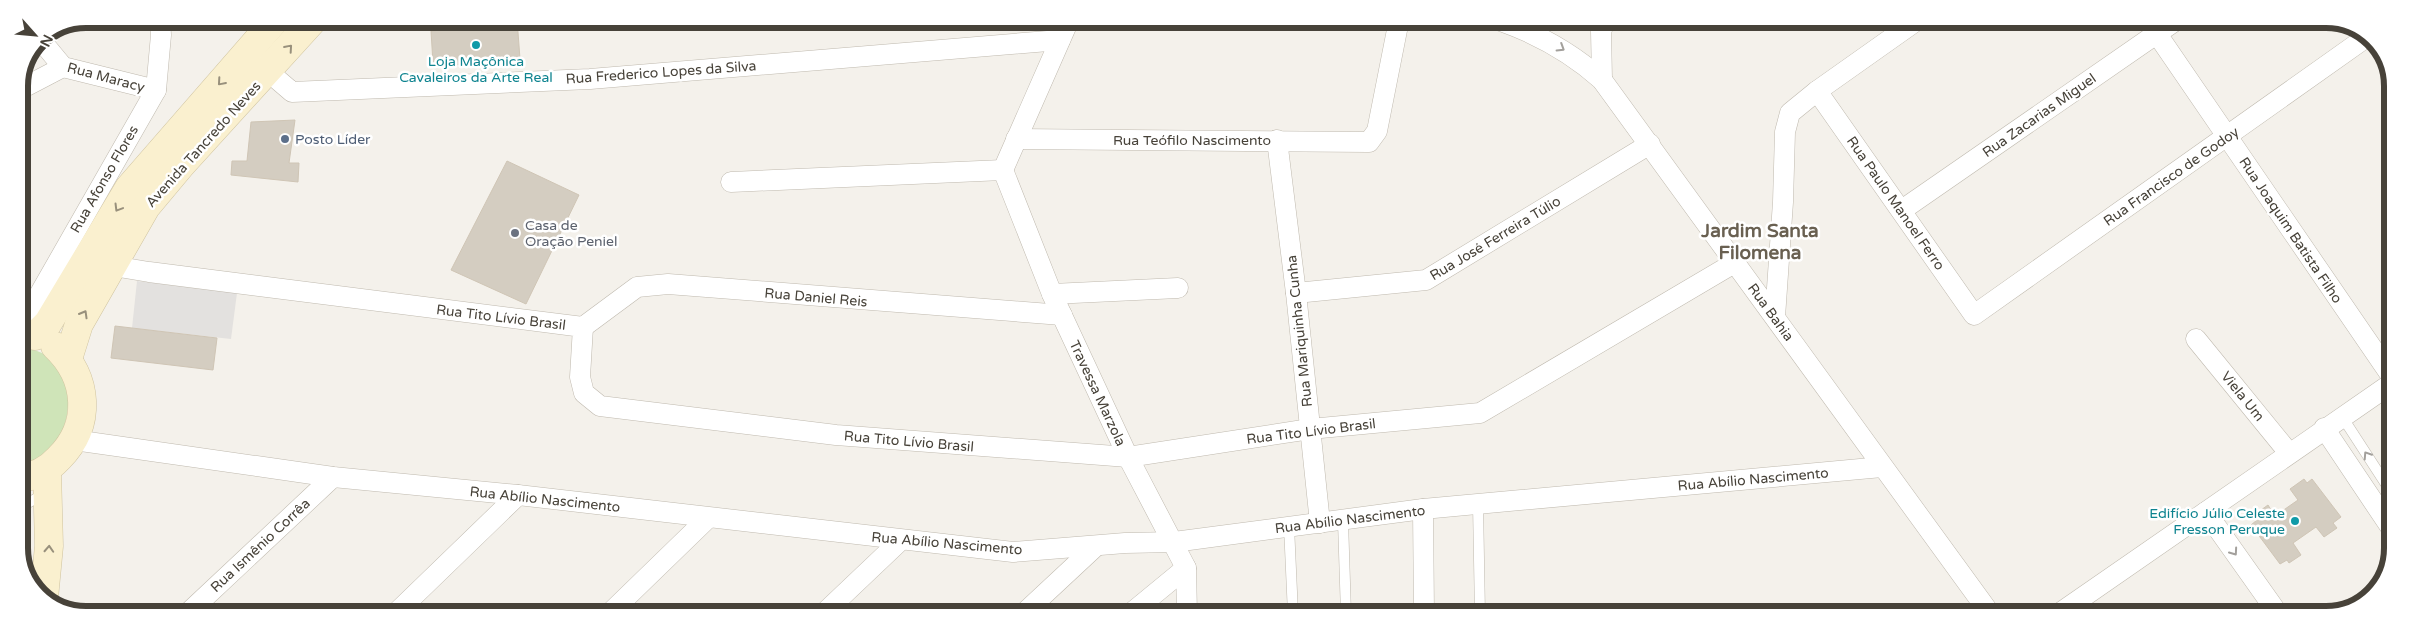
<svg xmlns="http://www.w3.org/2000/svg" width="2412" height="634" viewBox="0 0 2412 634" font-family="'Varela Round',sans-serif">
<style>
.green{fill:#cfe4b8}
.parking{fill:#e3e1df}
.building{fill:#d4cdc1;stroke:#cfc5b5}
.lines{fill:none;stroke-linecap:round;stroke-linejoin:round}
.lane-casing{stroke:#bfb9ae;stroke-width:11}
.street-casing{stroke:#bfb9ae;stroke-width:21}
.secondary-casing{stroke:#cfc39f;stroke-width:29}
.lane{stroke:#fff;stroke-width:10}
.street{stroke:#fff;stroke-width:20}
.secondary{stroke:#faf0cf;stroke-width:28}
.oneway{stroke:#98907c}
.oneway2{stroke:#a3a09c}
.culture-dot{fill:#0f9aa8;stroke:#fff;stroke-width:2}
.service-dot{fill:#5c6f8a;stroke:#fff;stroke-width:2}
.worship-dot{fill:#6b7280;stroke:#fff;stroke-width:2}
.labels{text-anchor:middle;stroke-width:5;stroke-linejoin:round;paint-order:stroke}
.culture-label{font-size:14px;fill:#0d838f;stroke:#fff}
.street-label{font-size:14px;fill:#474239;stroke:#fff}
.service-label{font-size:14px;fill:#4e5e75;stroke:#fff;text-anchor:start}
.worship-label{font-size:14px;fill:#5b616d;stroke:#fff;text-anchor:start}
.district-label{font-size:19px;font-weight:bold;fill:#696051;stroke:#fff}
.rim{fill:none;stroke:#474239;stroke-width:6}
</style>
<rect width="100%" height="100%" fill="#f4f1eb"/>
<path class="green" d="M 19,348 C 88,348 81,459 19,464 Z"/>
<path class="parking" d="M 137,281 L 237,293 L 231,339 L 132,328 Z"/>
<g class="building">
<path d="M 517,19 L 520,59 L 444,66 L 444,62 L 433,63 L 431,31 L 441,30 L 441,26 Z"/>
<path d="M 295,120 L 289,163 L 299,163 L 298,182 L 231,175 L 232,161 L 247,161 L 251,122 Z"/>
<path d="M 507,161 L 579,195 L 526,304 L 451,270 Z"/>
<path d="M 115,326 L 217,338 L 213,370 L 111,358 Z"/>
<path d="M 2304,479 L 2307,483 L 2312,479 L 2341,517 L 2333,523 L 2337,528 L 2324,537 L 2316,527 L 2293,543 L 2301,555 L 2289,563 L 2287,560 L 2280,564 L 2251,525 L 2257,520 L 2254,515 L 2268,505 L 2275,516 L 2298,500 L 2290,489 Z"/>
</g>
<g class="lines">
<g class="lane-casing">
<g id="lane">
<path d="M 2343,418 L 2391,492"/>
<path d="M 1478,504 L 1480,614"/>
<path d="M 19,508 L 44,494"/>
<path d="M 1343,521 L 1346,614"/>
<path d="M 1289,526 L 1293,614"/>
</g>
</g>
<g class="street-casing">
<g id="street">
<path d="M 1476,20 L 1512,20"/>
<path d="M 1501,21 C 1540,35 1572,53 1602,80 L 1991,615"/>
<path d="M 2157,34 L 2392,377"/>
<path d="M 39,38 L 63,67 L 156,90"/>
<path d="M 257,62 L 292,92 L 590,79 L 1060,40"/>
<path d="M 1602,80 L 1601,31 L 1606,20"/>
<path d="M 19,90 L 63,67"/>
<path d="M 1817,91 L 1974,315 L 2368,36"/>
<path d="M 1016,139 L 1369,142 L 1377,131 L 1399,20"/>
<path d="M 1277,140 L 1296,293 L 1320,523"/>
<path d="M 1003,170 L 1052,294 L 1128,457 L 1186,568 L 1187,614"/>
<path d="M 1003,170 L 1069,20"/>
<path d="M 731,182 L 1003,170"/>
<path d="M 1902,210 L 2175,21"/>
<path d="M 113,266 L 149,272 L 583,327 L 580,377 L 584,393 L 600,406 L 836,435 L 1128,457 L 1310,429 L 1480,413 L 1736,262"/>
<path d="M 1296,293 L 1426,280 L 1650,144"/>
<path d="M 1052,294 L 1178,288"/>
<path d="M 1775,317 L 1783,202 L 1785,132 L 1790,113 L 1817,91 L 1916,21"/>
<path d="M 583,327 L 637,287 L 668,284 L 1062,315"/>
<path d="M 19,330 L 156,90 L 161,35 L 160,19"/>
<path d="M 2196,339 L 2289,453"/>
<path d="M 2324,428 L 2391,528"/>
<path d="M 74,440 L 333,477 L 518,495 L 1013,552 L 1125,543 L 1174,542 L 1423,509 L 1882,467"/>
<path d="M 1423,509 L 1424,614"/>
<path d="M 2206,512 L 2279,615"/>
<path d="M 188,613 L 333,477"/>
<path d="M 396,613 L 518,495"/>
<path d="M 609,614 L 708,518"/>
<path d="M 823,614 L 901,540"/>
<path d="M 1023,614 L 1096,546"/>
<path d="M 1130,614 L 1186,568"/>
<path d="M 2057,615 L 2392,383"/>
</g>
</g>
<g class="secondary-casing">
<g id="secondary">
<path d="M 35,336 L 48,323 L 129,188 L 276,19"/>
<path d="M 68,359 L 79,324 L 146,207 L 182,164 L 314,19"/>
<path d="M 19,478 C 35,477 48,470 59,458 C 92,425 89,378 55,346"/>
<path d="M 44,598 L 49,546 L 47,471"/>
</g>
</g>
<use href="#lane" class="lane"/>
<use href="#street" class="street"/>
<use href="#secondary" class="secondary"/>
</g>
<defs><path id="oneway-chevron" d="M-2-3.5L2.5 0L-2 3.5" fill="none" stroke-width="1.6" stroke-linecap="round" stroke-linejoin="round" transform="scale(1.25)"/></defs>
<g class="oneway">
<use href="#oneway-chevron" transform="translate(289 48) rotate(-49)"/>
<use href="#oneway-chevron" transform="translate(221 82) rotate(131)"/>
<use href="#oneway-chevron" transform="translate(118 208) rotate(121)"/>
<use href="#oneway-chevron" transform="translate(84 314) rotate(-60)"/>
<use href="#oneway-chevron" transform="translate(49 549) rotate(-87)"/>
</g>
<g class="oneway2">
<use href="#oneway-chevron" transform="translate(1561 48) rotate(32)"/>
<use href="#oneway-chevron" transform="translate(2367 455) rotate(-123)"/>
<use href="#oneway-chevron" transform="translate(2234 552) rotate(55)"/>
</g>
<g class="culture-dot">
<circle cx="476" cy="45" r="5"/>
<circle cx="2295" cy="521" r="5"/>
</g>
<circle class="service-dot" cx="285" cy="139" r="5"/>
<circle class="worship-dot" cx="515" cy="233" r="5"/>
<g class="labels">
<g class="culture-label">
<text x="476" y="66">Loja Maçônica<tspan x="476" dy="16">Cavaleiros da Arte Real</tspan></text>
<text x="2285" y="518" text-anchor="end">Edifício Júlio Celeste<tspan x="2285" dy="16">Fresson Peruque</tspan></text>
</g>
<g class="street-label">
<text transform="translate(661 72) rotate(-4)" y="5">Rua Frederico Lopes da Silva</text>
<text transform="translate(106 77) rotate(15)" y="5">Rua Maracy</text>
<text transform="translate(2039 115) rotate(-35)" y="5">Rua Zacarias Miguel</text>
<text x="1192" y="145">Rua Teófilo Nascimento</text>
<text transform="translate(203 144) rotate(-48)" y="5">Avenida Tancredo Neves</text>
<text transform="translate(2171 176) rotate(-35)" y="5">Rua Francisco de Godoy</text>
<text transform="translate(104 179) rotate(-60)" y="5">Rua Afonso Flores</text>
<text transform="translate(1896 203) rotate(55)" y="5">Rua Paulo Manoel Ferro</text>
<text transform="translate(2291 230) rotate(56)" y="5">Rua Joaquim Batista Filho</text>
<text transform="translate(1495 238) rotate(-31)" y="5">Rua José Ferreira Túlio</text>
<text transform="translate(816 297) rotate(5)" y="5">Rua Daniel Reis</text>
<text transform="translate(1771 312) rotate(54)" y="5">Rua Bahia</text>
<text transform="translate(501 317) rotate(7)" y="5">Rua Tito Lívio Brasil</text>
<text transform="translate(1299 331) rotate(-96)" y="5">Rua Mariquinha Cunha</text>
<text transform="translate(1098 393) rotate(65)" y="5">Travessa Marzola</text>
<text transform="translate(2243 396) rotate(51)" y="5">Viela Um</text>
<text transform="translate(1311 431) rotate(-7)" y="5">Rua Tito Lívio Brasil</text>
<text transform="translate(909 441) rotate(5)" y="5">Rua Tito Lívio Brasil</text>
<text transform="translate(1753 479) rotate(-5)" y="5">Rua Abílio Nascimento</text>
<text transform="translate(545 499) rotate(6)" y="5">Rua Abílio Nascimento</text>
<text transform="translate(1350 519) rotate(-7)" y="5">Rua Abílio Nascimento</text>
<text transform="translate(947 543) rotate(5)" y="5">Rua Abílio Nascimento</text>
<text transform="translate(260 545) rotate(-43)" y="5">Rua Ismênio Corrêa</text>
</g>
<g class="service-label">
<text x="295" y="144">Posto Líder</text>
</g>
<g class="worship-label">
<text x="525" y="230">Casa de<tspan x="525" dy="16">Oração Peniel</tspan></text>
</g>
<g class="district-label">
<text x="1760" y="237">Jardim Santa<tspan x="1760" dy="22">Filomena</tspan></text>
</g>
</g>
<path d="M0 0H2412V634H0ZM86 28H2326A58 58 0 0 1 2384 86V548A58 58 0 0 1 2326 606H86A58 58 0 0 1 28 548V86A58 58 0 0 1 86 28Z" fill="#fff" fill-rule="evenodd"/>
<path class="rim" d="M86 28H2326A58 58 0 0 1 2384 86V548A58 58 0 0 1 2326 606H86A58 58 0 0 1 28 548V86A58 58 0 0 1 86 28Z"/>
<g transform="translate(35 35) rotate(117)" stroke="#ffffff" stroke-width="4" paint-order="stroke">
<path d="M0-4L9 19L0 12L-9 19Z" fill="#474239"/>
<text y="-8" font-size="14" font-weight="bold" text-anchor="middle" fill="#474239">N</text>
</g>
</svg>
